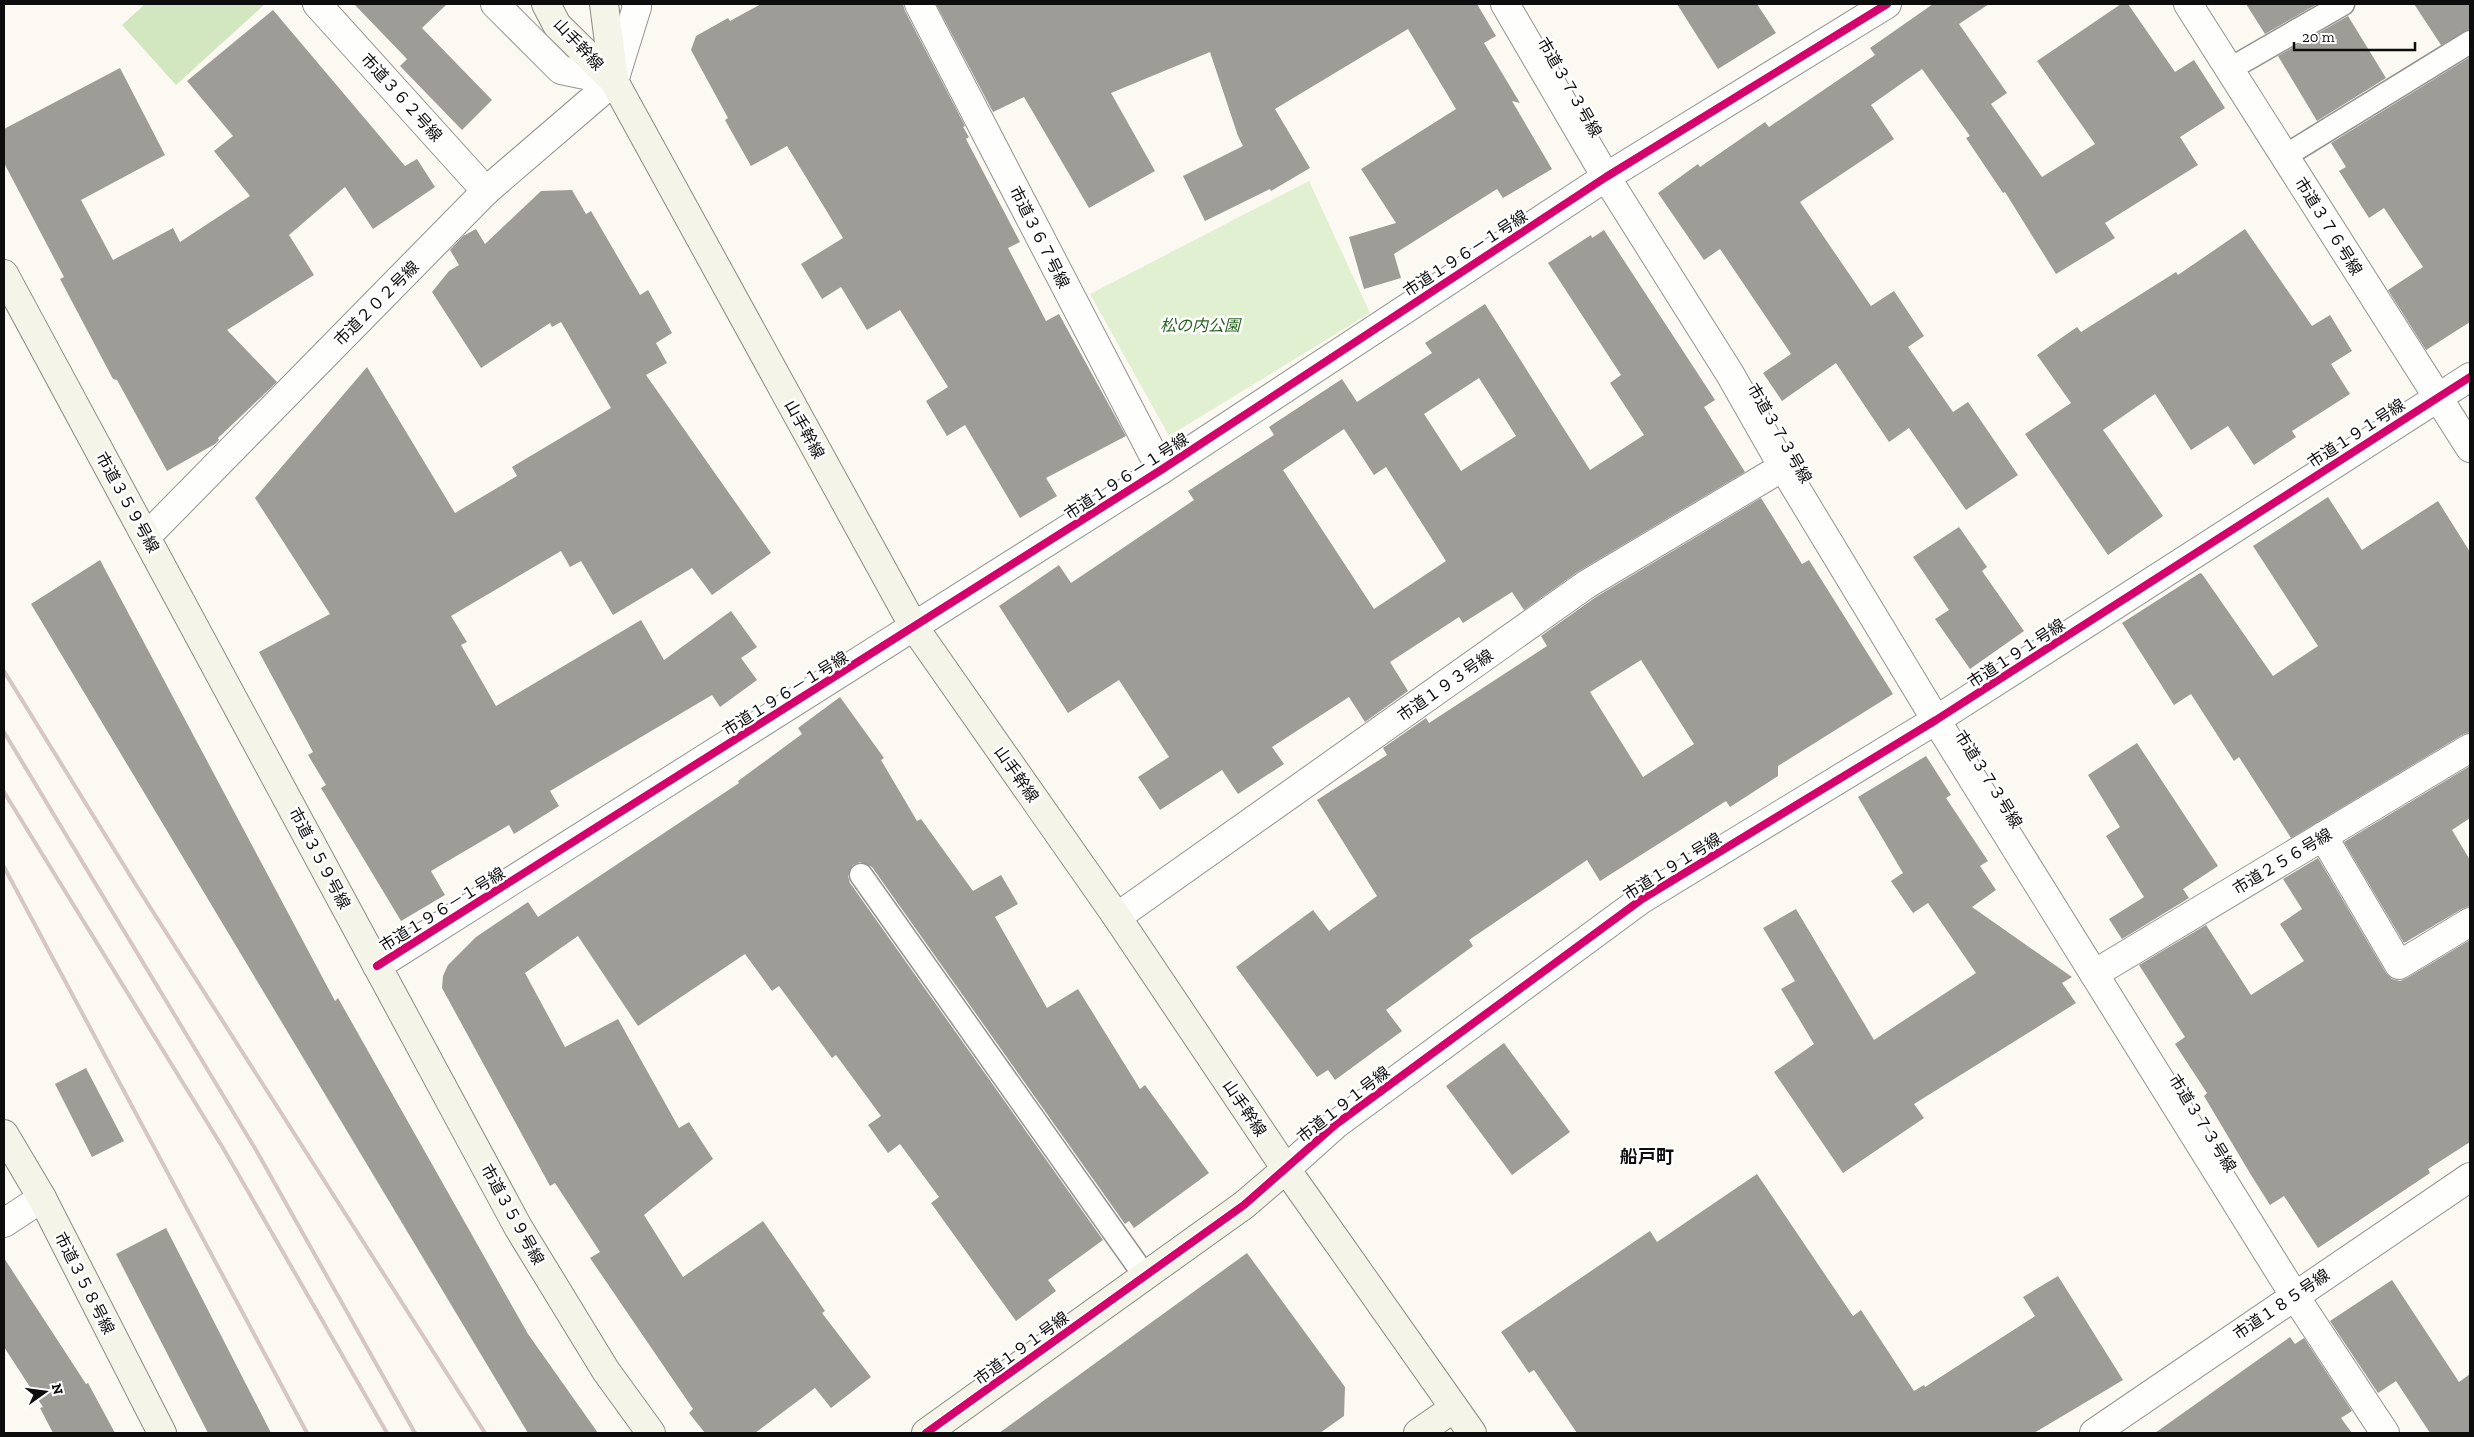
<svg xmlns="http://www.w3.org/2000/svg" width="2474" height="1437" viewBox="0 0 2474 1437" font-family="'Zilla Slab','Noto Sans JP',serif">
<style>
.green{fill:#e2f0d2}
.forest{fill:#d2e7c0}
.building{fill:#9e9c97;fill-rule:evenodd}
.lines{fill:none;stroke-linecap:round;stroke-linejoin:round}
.lane-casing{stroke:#949390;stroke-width:25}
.street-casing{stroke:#949390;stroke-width:30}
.secondary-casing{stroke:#8b8a86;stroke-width:30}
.lane{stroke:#fefefd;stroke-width:22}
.street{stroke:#fefefd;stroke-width:28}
.secondary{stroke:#f4f4e9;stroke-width:28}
.rail{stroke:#d6c6c4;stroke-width:4}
.cycleway-casing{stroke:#fff;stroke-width:11}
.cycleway{stroke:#d6006c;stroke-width:8}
.labels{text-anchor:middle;stroke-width:5;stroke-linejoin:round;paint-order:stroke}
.street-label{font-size:16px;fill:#0d0d0d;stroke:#fff}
.park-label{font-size:16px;font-style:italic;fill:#28631f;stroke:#fff}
.neighbourhood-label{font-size:18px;font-weight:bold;fill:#0d0d0d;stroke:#fff}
</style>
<rect width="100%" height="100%" fill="#fbf9f1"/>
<path class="green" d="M 1309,181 L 1370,313 L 1169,436 L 1090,294 Z"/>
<path class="forest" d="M 145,4 L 265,4 L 176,85 L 122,25 Z"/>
<g class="building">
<path d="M 354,4 L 447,4 L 422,28 L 492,100 L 462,130 L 400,66 L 407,59 Z"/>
<path d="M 761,4 L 903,4 L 905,11 L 965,126 L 963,127 L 969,137 L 966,139 L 1020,242 L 1008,248 L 1046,321 L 1059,314 L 1126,436 L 1046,478 L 1057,496 L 1020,518 L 965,425 L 947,436 L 926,401 L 948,387 L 900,310 L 867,330 L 841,287 L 822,299 L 801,264 L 843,238 L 787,146 L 751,166 L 725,120 L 728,118 L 691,50 L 696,36 L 728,18 L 730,21 Z"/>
<path d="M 936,4 L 1477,4 L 1496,36 L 1484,43 L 1520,103 L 1512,101 L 1552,169 L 1503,198 L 1497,189 L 1394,254 L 1401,278 L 1364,289 L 1349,237 L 1396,223 L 1361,169 L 1456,109 L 1408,29 L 1275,109 L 1310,168 L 1271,191 L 1270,189 L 1205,221 L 1183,176 L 1243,146 L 1238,136 L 1210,52 L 1111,93 L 1155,171 L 1089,208 L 1024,97 L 993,112 Z"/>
<path d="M 1677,4 L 1757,4 L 1776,33 L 1718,69 Z"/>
<path d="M 1933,4 L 1989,4 L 1959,24 L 2007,93 L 1991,104 L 2042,177 L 2095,144 L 2037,61 L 2121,4 L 2128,4 L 2175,72 L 2194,60 L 2225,108 L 2180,137 L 2198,165 L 2105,223 L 2115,238 L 2056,274 L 2005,192 L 2003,193 L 1966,138 L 1970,136 L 1922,69 L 1871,105 L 1894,139 L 1800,202 L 1871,306 L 1894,291 L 1924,336 L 1908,347 L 1953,412 L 1968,402 L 2018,475 L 1966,510 L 1909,428 L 1889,442 L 1836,363 L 1782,401 L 1763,373 L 1791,354 L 1720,249 L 1704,260 L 1658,193 L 1698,164 L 1700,167 L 1765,122 L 1769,127 L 1875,55 L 1870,48 Z"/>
<path d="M 2246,4 L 2317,4 L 2265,34 Z"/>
<path d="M 2414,4 L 2470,4 L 2470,29 L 2441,45 Z"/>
<path d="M 273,10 L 405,166 L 417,159 L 435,187 L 373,229 L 345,187 L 289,235 L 314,275 L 227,330 L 277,382 L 218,438 L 219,440 L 215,444 L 167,471 L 117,380 L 113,379 L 60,279 L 64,277 L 4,163 L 4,129 L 120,68 L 165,155 L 81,200 L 113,260 L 173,228 L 180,242 L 250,196 L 214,151 L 233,136 L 187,81 Z"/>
<path d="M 2348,16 L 2386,78 L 2317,121 L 2278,56 Z"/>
<path d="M 2470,57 L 2470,322 L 2426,350 L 2388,290 L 2423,267 L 2384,208 L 2369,218 L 2339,171 L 2346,167 L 2331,143 Z"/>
<path d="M 572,190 L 586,214 L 591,211 L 640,295 L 648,290 L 672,333 L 656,343 L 667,363 L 646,375 L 771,553 L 712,595 L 692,568 L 613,615 L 581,561 L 570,567 L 561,551 L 451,616 L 467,642 L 461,645 L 496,706 L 641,620 L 664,660 L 731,611 L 757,647 L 741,658 L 757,680 L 720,707 L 712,695 L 550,791 L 559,806 L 514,834 L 509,825 L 431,871 L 445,895 L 401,921 L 321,788 L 326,785 L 308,755 L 313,752 L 259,652 L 330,614 L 255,498 L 367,367 L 455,513 L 517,476 L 512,467 L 611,408 L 561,322 L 552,327 L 550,323 L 481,368 L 432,292 L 449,271 L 459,265 L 450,250 L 463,236 L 476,229 L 485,244 L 541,191 Z"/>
<path d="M 2245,229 L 2312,326 L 2330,315 L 2352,351 L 2331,364 L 2350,394 L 2292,431 L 2296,437 L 2254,465 L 2228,426 L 2191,450 L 2155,394 L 2103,430 L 2163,516 L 2108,555 L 2025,434 L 2071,403 L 2037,355 L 2077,327 L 2081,332 L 2176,272 L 2178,275 Z"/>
<path d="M 1604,230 L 1715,400 L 1704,407 L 1745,472 L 1579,571 L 1524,610 L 1512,592 L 1463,623 L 1459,617 L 1390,662 L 1408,691 L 1365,722 L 1349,697 L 1272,747 L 1284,764 L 1238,794 L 1222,770 L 1160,810 L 1138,777 L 1169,757 L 1119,680 L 1068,713 L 999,606 L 1059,565 L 1071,583 L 1194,500 L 1188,491 L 1274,435 L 1269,427 L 1342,379 L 1357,402 L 1432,353 L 1425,343 L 1485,304 L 1590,470 L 1644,435 L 1610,383 L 1621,375 L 1548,263 L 1591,235 L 1592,238 ZM 1479,378 L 1516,436 L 1461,471 L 1424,414 ZM 1344,429 L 1374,475 L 1386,467 L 1446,561 L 1374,609 L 1283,470 Z"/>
<path d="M 2328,497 L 2362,550 L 2438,501 L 2470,552 L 2470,732 L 2462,735 L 2291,838 L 2239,757 L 2234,761 L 2191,694 L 2174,705 L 2122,623 L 2200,573 L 2202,574 L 2273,676 L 2318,646 L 2253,546 Z"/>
<path d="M 1761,498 L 1802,564 L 1809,560 L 1893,694 L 1778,766 L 1778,776 L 1730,807 L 1726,801 L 1600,881 L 1587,860 L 1469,940 L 1473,946 L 1386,1010 L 1402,1031 L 1335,1080 L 1328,1070 L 1317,1077 L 1236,967 L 1313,910 L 1329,931 L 1377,896 L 1317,800 L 1387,755 L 1383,748 L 1426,718 L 1429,723 L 1547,646 L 1541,636 L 1596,597 ZM 1641,660 L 1694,744 L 1643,777 L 1590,692 Z"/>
<path d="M 1959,527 L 1987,567 L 1982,571 L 2024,631 L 1970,669 L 1935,619 L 1949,610 L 1913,557 Z"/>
<path d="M 100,560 L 335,1001 L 338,998 L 528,1334 L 598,1433 L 528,1433 L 31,604 Z"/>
<path d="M 840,697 L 884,758 L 881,760 L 917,821 L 921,819 L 973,891 L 1001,875 L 1018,904 L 995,917 L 1047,1008 L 1078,989 L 1140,1089 L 1145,1085 L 1209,1173 L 1134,1228 L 1129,1221 L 1125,1224 L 872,867 L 860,862 L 853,865 L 848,876 L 850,883 L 1103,1240 L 1048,1280 L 1056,1291 L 1016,1321 L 931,1203 L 939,1197 L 900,1144 L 888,1153 L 868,1125 L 881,1116 L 836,1055 L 832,1058 L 779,986 L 772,991 L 745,954 L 638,1026 L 578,936 L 525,973 L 565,1047 L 618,1019 L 679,1128 L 689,1122 L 713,1159 L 644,1215 L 683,1277 L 763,1221 L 825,1311 L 822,1313 L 871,1377 L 831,1408 L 815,1388 L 755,1433 L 705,1433 L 689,1413 L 693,1409 L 590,1258 L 600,1252 L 555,1183 L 550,1186 L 442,988 L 443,976 L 448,965 L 476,937 L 528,902 L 538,917 L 739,783 L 738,781 L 802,734 L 798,728 Z"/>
<path d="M 2137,743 L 2218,866 L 2183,889 L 2189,898 L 2122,939 L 2109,919 L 2144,897 L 2106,836 L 2120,827 L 2088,775 Z"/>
<path d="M 1926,756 L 1951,795 L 1946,798 L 1988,861 L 1980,866 L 1996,890 L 1972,907 L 2072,977 L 2062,983 L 2076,1003 L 1914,1104 L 1924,1118 L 1843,1173 L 1774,1072 L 1814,1044 L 1781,989 L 1795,981 L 1763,928 L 1796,909 L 1874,1040 L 1976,973 L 1928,903 L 1913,913 L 1891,881 L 1903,873 L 1858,797 Z"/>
<path d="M 2470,766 L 2470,818 L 2452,830 L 2470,860 L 2470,906 L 2462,909 L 2404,943 L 2344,842 Z"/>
<path d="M 2318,858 L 2386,973 L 2392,979 L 2400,981 L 2407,978 L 2470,940 L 2470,1142 L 2428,1169 L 2430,1173 L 2318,1248 L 2284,1196 L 2270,1205 L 2251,1175 L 2204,1096 L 2207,1093 L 2175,1044 L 2185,1037 L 2139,965 L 2206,925 L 2251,995 L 2304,961 L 2280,924 L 2302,909 L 2283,879 Z"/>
<path d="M 1504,1043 L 1570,1132 L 1512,1175 L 1446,1086 Z"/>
<path d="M 86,1068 L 124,1141 L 92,1157 L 55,1084 Z"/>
<path d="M 1757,1174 L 1853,1316 L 1861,1310 L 1914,1391 L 1924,1385 L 1925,1387 L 2035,1316 L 2023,1297 L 2058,1276 L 2123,1380 L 2034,1433 L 1577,1433 L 1534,1370 L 1529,1373 L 1501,1332 L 1650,1231 L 1657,1242 Z"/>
<path d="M 166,1228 L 271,1433 L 208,1433 L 116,1254 Z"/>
<path d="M 1247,1253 L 1345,1387 L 1344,1416 L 1320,1433 L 999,1433 Z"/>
<path d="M 4,1258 L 86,1384 L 88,1383 L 115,1433 L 53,1433 L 40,1408 L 43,1407 L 4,1347 Z"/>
<path d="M 2392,1280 L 2459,1382 L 2470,1374 L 2470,1433 L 2430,1433 L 2396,1381 L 2378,1393 L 2330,1321 Z"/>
<path d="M 2290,1337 L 2295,1344 L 2304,1338 L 2352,1411 L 2341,1418 L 2352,1433 L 2155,1433 Z"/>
</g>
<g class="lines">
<g class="lane-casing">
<g id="lane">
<path d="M 2230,69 L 2343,4"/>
<path d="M 2285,156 L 2470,42"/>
<path d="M 861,875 L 1145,1276"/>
</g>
</g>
<g class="street-casing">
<g id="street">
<path d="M 317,4 L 486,191"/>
<path d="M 495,4 L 561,70 L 614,81"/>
<path d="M 919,4 L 1161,470"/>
<path d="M 1505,4 L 1606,177 L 1730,374 L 1783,467 L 1936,720 L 2294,1295 L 2385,1433"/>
<path d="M 2188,4 L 2470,448"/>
<path d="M 614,81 L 637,7 L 636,4"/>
<path d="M 147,536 L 486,191 L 614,81"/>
<path d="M 2323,836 L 2399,965 L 2470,922"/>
<path d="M 1117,917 L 1587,584 L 1783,467"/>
<path d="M 377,966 L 1161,470 L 1606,177 L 1887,4"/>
<path d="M 2094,974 L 2470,748"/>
<path d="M 1286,1169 L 1335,1125 L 1642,899 L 1936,720 L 2470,377"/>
<path d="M 4,1223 L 42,1198"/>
<path d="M 2094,1433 L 2470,1177"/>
</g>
</g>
<g class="secondary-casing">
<g id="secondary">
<path d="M 546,4 L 557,25 L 614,81 L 914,627 L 1117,917 L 1286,1169 L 1472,1433"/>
<path d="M 604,4 L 614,81"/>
<path d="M 4,274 L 518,1227 L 606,1371 L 651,1433"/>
<path d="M 4,1134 L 42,1198 L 162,1433"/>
<path d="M 926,1433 L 1244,1205 L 1286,1169"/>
<path d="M 1418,1433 L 1454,1408"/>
</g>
</g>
<use href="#lane" class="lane"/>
<use href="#street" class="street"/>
<use href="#secondary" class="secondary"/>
<g class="rail">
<path d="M 4,671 L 141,893 L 485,1433"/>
<path d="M 4,732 L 256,1150 L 415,1433"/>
<path d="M 4,792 L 223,1148 L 387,1433"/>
<path d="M 4,867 L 307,1433"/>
</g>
<g class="cycleway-casing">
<g id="cycleway">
<path d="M 377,966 L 1161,470 L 1606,177 L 1887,4"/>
<path d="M 926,1433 L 1244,1205 L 1335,1125 L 1642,899 L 1936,720 L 2470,377"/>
</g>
</g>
<use href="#cycleway" class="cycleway"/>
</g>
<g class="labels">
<g class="street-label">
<text transform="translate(579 44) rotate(47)" y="6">山手幹線</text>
<text transform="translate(1570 87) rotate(60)" y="6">市道３７３号線</text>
<text transform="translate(402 97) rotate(48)" y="6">市道３６２号線</text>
<text transform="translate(2329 226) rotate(58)" y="6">市道３７６号線</text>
<text transform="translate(1040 237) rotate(63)" y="6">市道３６７号線</text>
<text transform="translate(1465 253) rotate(-33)" y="6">市道１９６－１号線</text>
<text transform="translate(376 303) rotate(-45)" y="6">市道２０２号線</text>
<text transform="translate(805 429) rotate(61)" y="6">山手幹線</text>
<text transform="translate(1780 433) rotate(60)" y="6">市道３７３号線</text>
<text transform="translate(2356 433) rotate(-33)" y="6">市道１９１号線</text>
<text transform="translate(1126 476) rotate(-33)" y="6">市道１９６－１号線</text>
<text transform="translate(128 502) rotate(61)" y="6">市道３５９号線</text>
<text transform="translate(2016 653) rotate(-33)" y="6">市道１９１号線</text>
<text transform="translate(1445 685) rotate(-35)" y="6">市道１９３号線</text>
<text transform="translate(785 693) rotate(-32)" y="6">市道１９６－１号線</text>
<text transform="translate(1017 774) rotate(55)" y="6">山手幹線</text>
<text transform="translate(1989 779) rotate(58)" y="6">市道３７３号線</text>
<text transform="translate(320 858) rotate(62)" y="6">市道３５９号線</text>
<text transform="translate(2282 861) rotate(-31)" y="6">市道２５６号線</text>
<text transform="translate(1672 866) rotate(-32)" y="6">市道１９１号線</text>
<text transform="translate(442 909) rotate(-32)" y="6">市道１９６－１号線</text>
<text transform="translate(1343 1104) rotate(-38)" y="6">市道１９１号線</text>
<text transform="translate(1245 1108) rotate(56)" y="6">山手幹線</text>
<text transform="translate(2203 1123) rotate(58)" y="6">市道３７３号線</text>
<text transform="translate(513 1214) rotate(61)" y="6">市道３５９号線</text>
<text transform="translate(85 1283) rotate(63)" y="6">市道３５８号線</text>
<text transform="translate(2281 1304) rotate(-34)" y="6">市道１８５号線</text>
<text transform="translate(1021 1348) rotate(-36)" y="6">市道１９１号線</text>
</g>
<g class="park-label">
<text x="1200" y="331">松の内公園</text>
</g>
<g class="neighbourhood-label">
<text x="1647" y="1163">船戸町</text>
</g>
</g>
<rect width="2474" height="1437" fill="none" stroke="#0d0d0d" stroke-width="10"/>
<g transform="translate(45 1392) rotate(76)" stroke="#ffffff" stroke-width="4" paint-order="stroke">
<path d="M0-4L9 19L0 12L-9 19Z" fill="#0d0d0d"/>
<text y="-8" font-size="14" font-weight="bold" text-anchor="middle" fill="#0d0d0d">N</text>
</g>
<path d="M2294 42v8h121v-8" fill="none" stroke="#0d0d0d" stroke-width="2.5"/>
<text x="2302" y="42" font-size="15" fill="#0d0d0d" stroke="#ffffff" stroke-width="4" paint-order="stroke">20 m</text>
</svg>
